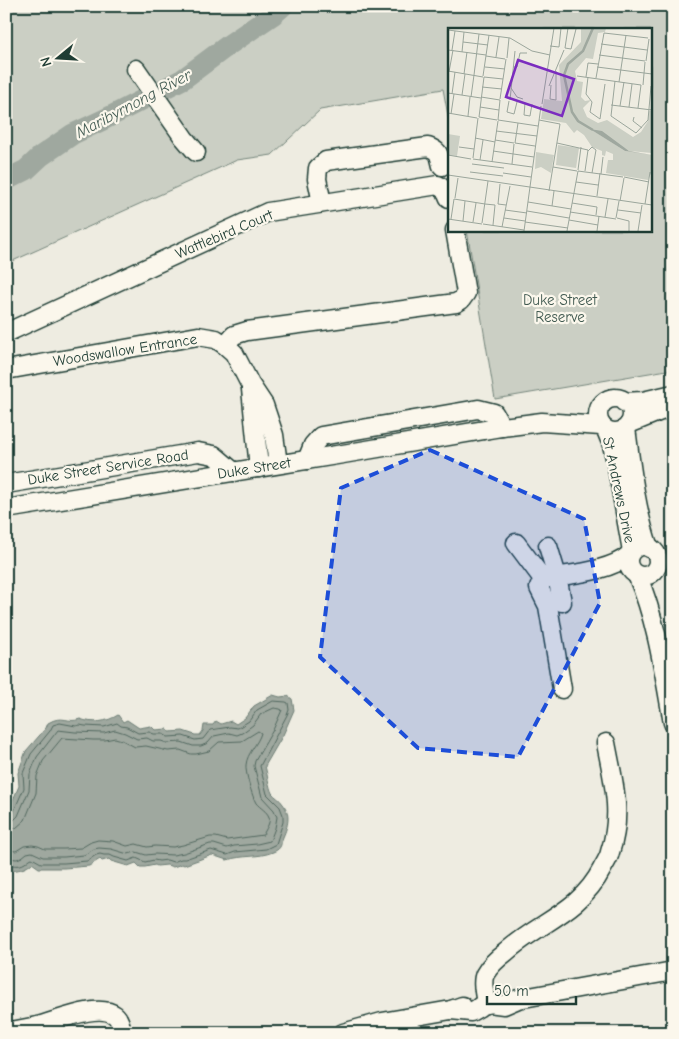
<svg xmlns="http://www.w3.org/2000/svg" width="679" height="1039" viewBox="0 0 679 1039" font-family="'Comic Neue',sans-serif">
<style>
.green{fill:#cbcfc4;stroke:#75867c}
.water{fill:#9fa89f;stroke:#6c7d74}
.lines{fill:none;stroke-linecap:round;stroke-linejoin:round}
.shore{stroke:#52685f;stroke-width:1}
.river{stroke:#9fa89f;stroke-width:21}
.minor-casing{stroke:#1f3d34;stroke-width:21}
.minor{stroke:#fbf7ec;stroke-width:18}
.marked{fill:#1d4ed8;fill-opacity:0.2;stroke:#1d4ed8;stroke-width:4;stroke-dasharray:10 6;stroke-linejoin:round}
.labels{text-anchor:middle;stroke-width:4.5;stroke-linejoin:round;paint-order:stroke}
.street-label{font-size:15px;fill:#1f3d34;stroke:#fbf7ec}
.park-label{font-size:15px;fill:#415a51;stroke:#fbf7ec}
.water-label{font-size:16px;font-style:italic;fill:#455d54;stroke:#fbf7ec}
.inset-river{fill:none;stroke:#9fa89f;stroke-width:2.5}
.inset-road{fill:none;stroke:#9ba69c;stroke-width:1}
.view{fill:#7b2cbf;fill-opacity:0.15;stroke:#7b2cbf;stroke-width:2.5}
.inset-edge{fill:none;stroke:#1f3d34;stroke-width:2.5}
</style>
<rect width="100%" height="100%" fill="#eeece1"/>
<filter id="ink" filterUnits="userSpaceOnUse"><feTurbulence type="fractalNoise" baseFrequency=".02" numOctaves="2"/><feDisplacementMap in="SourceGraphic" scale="10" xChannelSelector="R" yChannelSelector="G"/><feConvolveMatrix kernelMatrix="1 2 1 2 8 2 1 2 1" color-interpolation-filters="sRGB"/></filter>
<g filter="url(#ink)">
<path class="green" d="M 6,6 L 673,6 L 673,369 L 495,399 L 467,230 L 650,230 L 650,29 L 449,29 L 449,121 L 443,89 L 320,110 L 272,155 L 237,160 L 6,264 Z"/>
<path class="water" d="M 273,695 L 280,697 L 288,696 L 292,699 L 294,710 L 283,735 L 265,766 C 267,773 269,787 272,793 C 275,797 280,799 283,804 C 291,814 288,826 283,837 C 280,844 283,848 273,852 C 258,858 242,855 227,860 L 212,855 L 184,865 L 182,864 L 173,867 L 167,865 L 157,866 L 155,865 L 145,867 L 140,867 L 136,863 L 128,866 L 111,861 L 109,859 L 102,861 L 100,859 L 89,866 L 64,868 L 39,868 L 32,863 C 26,869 18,870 10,871 L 6,867 L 6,816 L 19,786 L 18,773 L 26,751 L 46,728 L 48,723 C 63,714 68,724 80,719 C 93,724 107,722 118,715 L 123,722 L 127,720 L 139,728 L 151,726 L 155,730 L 167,729 L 169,732 L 183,731 L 195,735 L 200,735 L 203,731 L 204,725 L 213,725 L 216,721 L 221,724 L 231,721 L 236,724 L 245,718 L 254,706 Z"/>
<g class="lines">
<g class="shore">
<path d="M 6,816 L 10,815 L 13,813 L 24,788 L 23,773 L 31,754 L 50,731 L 53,725 L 60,723 L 76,726 L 80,725 L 85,726 L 104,727 L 117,723 L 121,726 L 127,727 L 138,733 L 149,732 L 154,734 L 163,734 L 168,737 L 183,736 L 195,740 L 203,739 L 210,730 L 230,727 L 238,728 L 249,721 L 257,710 L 273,701 L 286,702 L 288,703 L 289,710 L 287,715 L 260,766 L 267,794 L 280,807 L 283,815 L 283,822 L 276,844 L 266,849 L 235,852 L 227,855 L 211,850 L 185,859 L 181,859 L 173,862 L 167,860 L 159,861 L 154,860 L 145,862 L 136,858 L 128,861 L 114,857 L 110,855 L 104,855 L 100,854 L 96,855 L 87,861 L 64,863 L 41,863 L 32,858 C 29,859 28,861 25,863 C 19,867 13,865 6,864"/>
<path d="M 6,822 L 13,821 L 18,816 L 29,790 L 30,774 L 37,757 L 58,730 L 75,732 L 104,733 L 115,730 L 125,733 L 137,739 L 147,738 L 153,741 L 161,741 L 167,743 L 181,742 L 193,746 L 201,746 L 208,743 L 214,736 L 229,733 L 237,735 L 242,733 L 253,725 L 261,714 L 274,708 L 280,709 L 282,710 L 273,730 L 255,761 L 254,766 L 262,797 L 274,810 L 277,817 L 275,828 L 270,841 L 257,844 L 234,846 L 227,848 L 214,844 L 210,844 L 184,853 L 173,855 L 155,854 L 146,855 L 136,852 L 128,854 L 111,849 L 99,848 L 94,849 L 84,855 L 64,857 L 43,857 L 32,852 L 27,853 L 22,857 L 17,859 L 6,858"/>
<path d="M 6,830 L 16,828 L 25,820 L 36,793 L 37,776 L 43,761 L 62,738 L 93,740 L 105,740 L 115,738 L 122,740 L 135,747 L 146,746 L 168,751 L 180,750 L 191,754 L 196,754 L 209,751 L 219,742 L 242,741 L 258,731 L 261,733 C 258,744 247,753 246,765 C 245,772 252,796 256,803 C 260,808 267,811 269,817 C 271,823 265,830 263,835 L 227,840 L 216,837 L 210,837 L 183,845 L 173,847 L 155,846 L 147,847 L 136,844 L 127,846 L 113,841 L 98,840 L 91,842 L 81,848 L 64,849 L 45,849 L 38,846 L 32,845 L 24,846 L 16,851 L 6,850"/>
</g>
<path class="river" d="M 6,180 L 26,170 L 41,156 L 73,134 L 103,120 L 183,79 L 230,44 L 274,14 L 283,6"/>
<g class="minor-casing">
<g id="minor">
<path d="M 136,69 L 184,138 L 196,152"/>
<path d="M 322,203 L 317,179 L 318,168 L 326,161 L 428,147 C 440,151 439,155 442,166"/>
<path d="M 6,333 L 268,212 L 438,185 L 446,191 L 449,198"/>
<path d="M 225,345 L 234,335 L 247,331 L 456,303 L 461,300 L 466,293 L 455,230"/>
<path d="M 6,370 L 198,336 L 216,339 L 225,345 L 234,353 L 250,384 L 264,405 L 274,435 L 278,464"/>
<path d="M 251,389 L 259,468"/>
<circle cx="615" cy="415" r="17"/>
<path d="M 624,402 L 643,401 L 673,394"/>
<path d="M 629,424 L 673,406"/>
<path d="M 626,428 C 631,467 636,511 649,548"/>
<path d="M 606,430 L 612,445 L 616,462 L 632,551"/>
<path d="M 307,460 L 313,445 L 321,436 L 478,409 L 494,413 L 502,427"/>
<path d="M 6,484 L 198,452 L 214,455 L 234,472"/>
<path d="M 6,509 L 343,454 L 502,427 L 542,422 L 601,426"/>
<path d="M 516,543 L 543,579"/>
<path d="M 548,546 L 557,576 L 562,602"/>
<circle cx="643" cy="561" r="15"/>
<path d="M 637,575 C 657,621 664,673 673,723"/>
<path d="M 562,689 L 548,606 L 539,588 L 543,579 C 569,574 609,572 629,555"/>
<path d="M 486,1004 C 485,995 481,982 485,974 C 490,965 498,958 506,952 C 539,922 580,912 602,869 C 605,863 609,858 610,852 C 623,814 613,780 606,743"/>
<path d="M 451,1010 L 471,1012 L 478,1008 L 482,1005 L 489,1003 L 504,1005 L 518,999 L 673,971"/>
<path d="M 6,1032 C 16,1030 27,1028 37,1026 C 55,1022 98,1002 115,1015 C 120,1019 121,1027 122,1033"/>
<path d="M 343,1033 L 382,1022 L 451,1010 L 462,1006"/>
</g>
</g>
<use href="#minor" class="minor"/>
</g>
</g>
<path class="marked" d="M 430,450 L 584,519 L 600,603 L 518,757 L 418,748 L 320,657 L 341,488 Z"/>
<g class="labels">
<g class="street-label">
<text transform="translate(224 234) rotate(-23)" y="5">Wattlebird Court</text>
<text transform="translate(125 350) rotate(-9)" y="5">Woodswallow Entrance</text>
<text transform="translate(108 467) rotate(-9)" y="5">Duke Street Service Road</text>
<text transform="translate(254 468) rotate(-9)" y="5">Duke Street</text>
<text transform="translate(619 490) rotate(78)" y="5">St Andrews Drive</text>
</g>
<g class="park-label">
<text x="560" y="305">Duke Street<tspan x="560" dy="17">Reserve</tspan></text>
</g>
<g class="water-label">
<text transform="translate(133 103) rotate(-28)" y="6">Maribyrnong River</text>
</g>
</g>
<g transform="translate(448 28)">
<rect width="204" height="204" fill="#eeece1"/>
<path d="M 133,0 L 158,0 L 157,4 L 150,5 L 145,31 L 138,30 L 127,43 L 129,53 L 135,54 L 133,69 L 137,73 L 143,72 L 135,80 L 139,89 L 150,95 L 159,92 L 185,109 L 193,104 L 200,93 L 201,83 L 204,83 L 204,125 L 181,123 L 147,102 L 144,102 L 177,123 L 204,127 L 204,143 L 200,152 L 158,145 L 160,132 L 165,132 L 165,126 L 158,123 L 157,128 L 154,127 L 154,123 L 144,119 L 136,107 L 129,102 L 126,105 L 118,95 L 93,91 L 96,71 L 114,73 L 111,37 L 133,14 ZM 0,106 L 12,108 L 9,128 L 0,127 ZM 110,117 L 131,120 L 128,140 L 108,137 ZM 88,124 L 106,127 L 103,145 L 93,139 L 87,141 Z" fill="#cbcfc4"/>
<path d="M 142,101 L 154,103 L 181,123 L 204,127 L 177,123 Z" fill="#9fa89f"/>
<path class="inset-river" d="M 145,0 L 135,23 L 120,36 L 116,47 L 124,84 L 130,93 L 145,102"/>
<path class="inset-road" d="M 120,0 L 117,20 L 123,21 L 128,1M 0,2 L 62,10 L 84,23 L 102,27M 15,14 L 40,17M 153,16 L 199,22M 102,18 L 111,19 L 113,0M 0,22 L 38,27M 4,22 L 7,3M 14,24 L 16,4M 151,27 L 197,33M 38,28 L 57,31M 48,29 L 51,9M 59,30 L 61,10M 198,33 L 201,11M 37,39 L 57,41M 65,39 L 69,39 L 72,25 L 79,25M 149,39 L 204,46M 0,43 L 35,49M 1,44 L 5,22M 16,46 L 19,24M 26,47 L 31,6M 35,48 L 41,7M 129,48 L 193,57M 138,49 L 140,35 L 150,36M 140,49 L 138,66 L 144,74 L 142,84 L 152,91 L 157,56M 148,50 L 156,5 L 200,10M 167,53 L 163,88 L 188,105 L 200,92 L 203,58M 171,54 L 178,7M 103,57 L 102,71 L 108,72 L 108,43M 195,57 L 197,34M 101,58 L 116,22M 34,59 L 54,61M 63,60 L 69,69 L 75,71M 0,65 L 33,70M 4,66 L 7,44M 14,67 L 17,46M 23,69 L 26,47M 33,69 L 52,72M 52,71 L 58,31M 62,72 L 67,23M 61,73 L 59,84 L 66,86 L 69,74M 77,75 L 76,87 L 82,88 L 84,76M 94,76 L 106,0M 163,77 L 204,82M 172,78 L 176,54M 32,79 L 51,82M 181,79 L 184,56M 190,80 L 193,57M 0,85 L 29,90M 3,86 L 6,66M 20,88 L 22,69M 31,89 L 36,49 L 55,51M 31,89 L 49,92M 186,89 L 185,93 L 194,100M 50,92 L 90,98M 50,92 L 52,72M 91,92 L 112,96 L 101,163M 48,103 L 89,108M 27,110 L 47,114M 47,112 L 66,115M 67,115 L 87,118M 67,115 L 70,95M 109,115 L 140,122 L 137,143M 11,119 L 26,121M 45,123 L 86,129M 140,123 L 144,119 L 148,122 L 144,145M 0,127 L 23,131M 25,130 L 30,90M 25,131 L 84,139M 32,132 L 35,112M 44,134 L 50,93M 24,136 L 56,140M 64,136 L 66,116M 105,139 L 129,143M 130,142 L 133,119M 130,143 L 175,149M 22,144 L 55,148M 55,145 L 83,149M 153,146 L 155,129M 0,147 L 204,177M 176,149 L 201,154M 128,154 L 150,157M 52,156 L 50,176 L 58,177M 149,168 L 152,145M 7,170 L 10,150M 6,171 L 37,176M 172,173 L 176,150M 80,174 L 123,181M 124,175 L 149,179 L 148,187M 37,176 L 47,177 L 45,197M 197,176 L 202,144M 104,178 L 106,163M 57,182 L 79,185M 170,182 L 193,185M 79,183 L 121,190M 122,184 L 168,191M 157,189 L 160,171M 56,190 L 77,193M 168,190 L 171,173M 169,190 L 181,193 L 181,203M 0,191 L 34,196M 3,191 L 6,171M 121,192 L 150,197M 15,193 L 17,173M 25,194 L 28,175M 77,194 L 120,200M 34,195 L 40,153M 35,196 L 76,202M 54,199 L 62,158M 76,203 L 93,78M 119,203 L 130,143M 149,203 L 151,188M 190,203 L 194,177"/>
<path class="view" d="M 70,32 L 126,51 L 114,88 L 58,69 Z"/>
<rect width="204" height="204" class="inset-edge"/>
</g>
<rect width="679" height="1039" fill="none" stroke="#fbf7ec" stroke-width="25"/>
<rect x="12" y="12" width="654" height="1014" fill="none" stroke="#1f3d34" stroke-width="2" filter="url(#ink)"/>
<g transform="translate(58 58) rotate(252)" stroke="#fbf7ec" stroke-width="4" paint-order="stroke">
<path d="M0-4L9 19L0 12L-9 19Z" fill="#1f3d34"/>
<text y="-8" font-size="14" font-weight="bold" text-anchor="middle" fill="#1f3d34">N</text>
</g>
<path d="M487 996v8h89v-8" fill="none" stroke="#1f3d34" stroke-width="2.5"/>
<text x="494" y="996" font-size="15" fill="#1f3d34" stroke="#fbf7ec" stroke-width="4" paint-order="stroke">50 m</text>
</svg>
